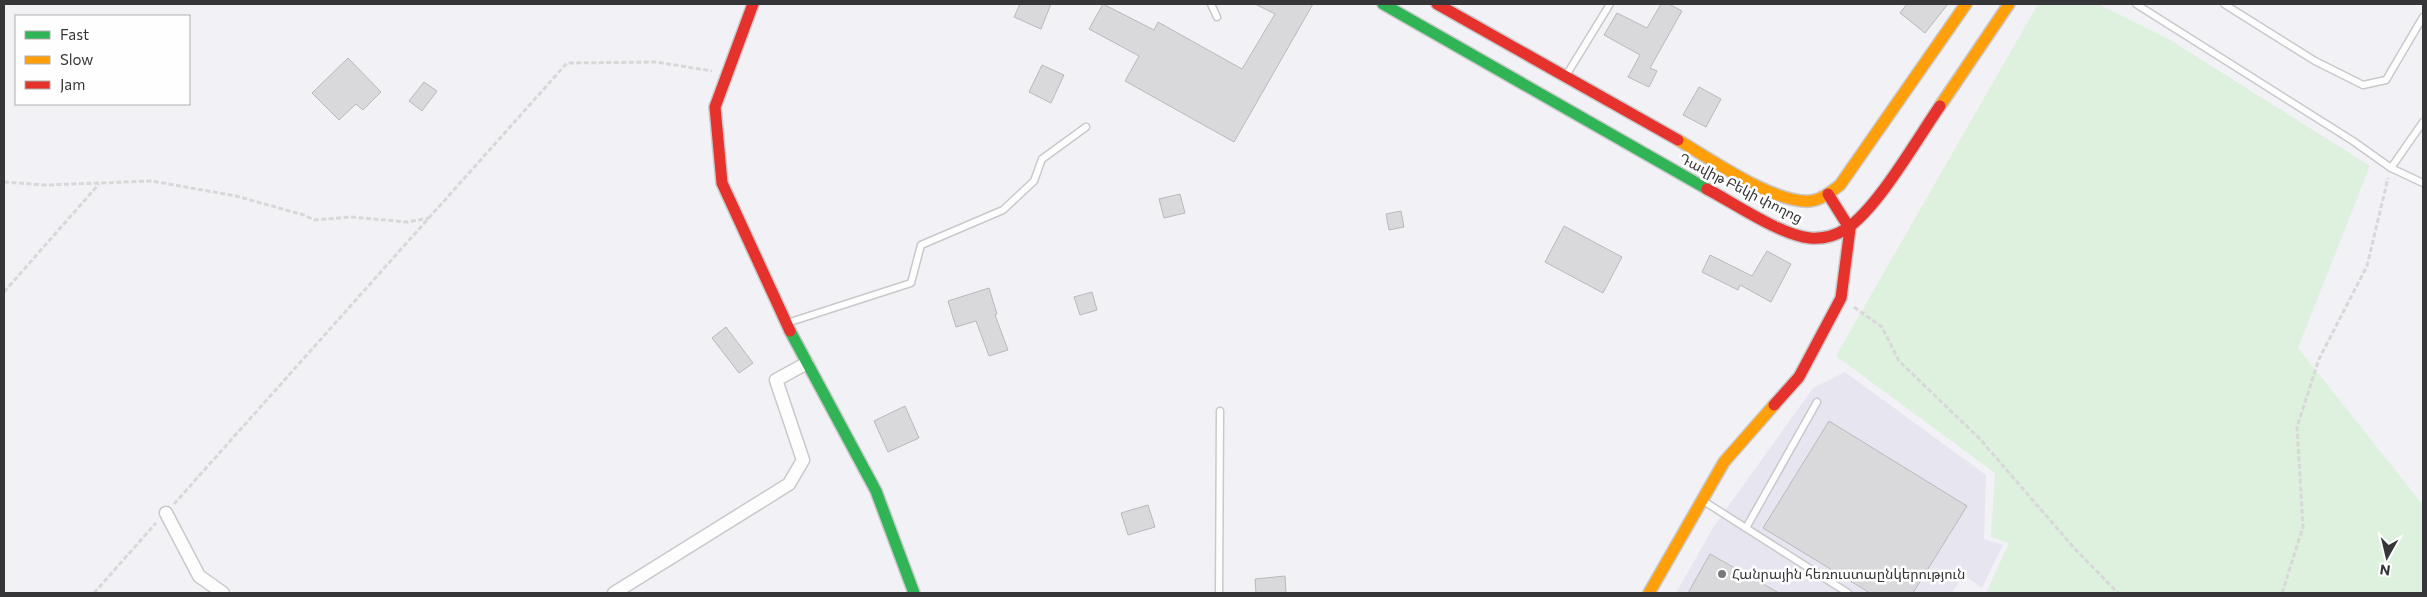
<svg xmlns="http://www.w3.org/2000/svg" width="2427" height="597" viewBox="0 0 2427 597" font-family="Commissioner,'Noto Sans Armenian',sans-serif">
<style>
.built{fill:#e7e6f0}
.green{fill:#def0de}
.building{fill:#d9d9dc;stroke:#b9b9bc}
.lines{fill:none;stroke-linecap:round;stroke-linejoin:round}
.lane-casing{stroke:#c9c9cc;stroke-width:9}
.street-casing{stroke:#c9c9cc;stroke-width:15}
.fast-casing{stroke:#c9c9cc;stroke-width:14}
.slow-casing{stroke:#c9c9cc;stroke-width:14}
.jam-casing{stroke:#c9c9cc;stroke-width:14}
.path{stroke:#d8d8d8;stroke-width:3;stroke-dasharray:5 2.5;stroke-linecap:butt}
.lane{stroke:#fdfdfe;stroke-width:6}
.street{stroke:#fdfdfe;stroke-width:12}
.fast{stroke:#30b455;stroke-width:11}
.slow{stroke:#ff9f0a;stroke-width:11}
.jam{stroke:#e5322d;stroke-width:11}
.poi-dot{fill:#78787b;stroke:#fefefe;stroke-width:2}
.labels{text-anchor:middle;stroke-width:5;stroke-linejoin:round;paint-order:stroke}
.street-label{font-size:14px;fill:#363639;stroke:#fefefe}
.poi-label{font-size:14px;fill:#363639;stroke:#fefefe;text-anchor:start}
</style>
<rect width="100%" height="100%" fill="#f2f2f6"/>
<path class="built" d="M 1845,372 L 1986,475 L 1984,539 L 2003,545 L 1982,588 L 1964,575 L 1952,593 L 1676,593 L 1714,526 L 1813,388 Z"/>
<path class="green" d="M 2038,4 L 2098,4 L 2167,38 L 2370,166 L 2298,348 L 2423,505 L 2423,593 L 1986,593 L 2009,543 L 1991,537 L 1995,473 L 1836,356 Z"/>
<g class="building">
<path d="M 1020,4 L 1051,4 L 1041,29 L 1014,17 Z"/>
<path d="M 1103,4 L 1154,30 L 1158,22 L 1242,69 L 1275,14 L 1255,4 L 1313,4 L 1234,142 L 1125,81 L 1139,56 L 1089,29 Z"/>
<path d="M 1661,4 L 1669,4 L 1682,11 L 1650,68 L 1657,71 L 1649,87 L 1628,77 L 1640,55 L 1604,35 L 1617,13 L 1647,28 Z"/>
<path d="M 1907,4 L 1948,4 L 1925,33 L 1900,13 Z"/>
<path d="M 348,58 L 381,92 L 363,110 L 356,104 L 339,120 L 312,93 Z"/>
<path d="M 1042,65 L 1064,75 L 1051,103 L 1029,92 Z"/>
<path d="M 424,82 L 437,91 L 422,111 L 409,101 Z"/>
<path d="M 1699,87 L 1721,99 L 1706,127 L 1683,115 Z"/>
<path d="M 1180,194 L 1185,213 L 1164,218 L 1159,199 Z"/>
<path d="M 1401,211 L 1404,227 L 1389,230 L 1386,214 Z"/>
<path d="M 1564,226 L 1622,257 L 1603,293 L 1545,262 Z"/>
<path d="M 1767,251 L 1791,264 L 1771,302 L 1740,285 L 1738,290 L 1702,272 L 1710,255 L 1752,276 Z"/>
<path d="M 989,288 L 997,314 L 995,315 L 1008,350 L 989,356 L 976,321 L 956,327 L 948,301 Z"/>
<path d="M 1092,292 L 1097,310 L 1080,315 L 1074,297 Z"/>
<path d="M 726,327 L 753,363 L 739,373 L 712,338 Z"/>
<path d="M 905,406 L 919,438 L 888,452 L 874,421 Z"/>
<path d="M 1829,421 L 1967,506 L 1913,593 L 1870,593 L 1763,528 Z"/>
<path d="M 1148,505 L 1155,527 L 1128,535 L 1121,513 Z"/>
<path d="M 1710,554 L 1779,593 L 1688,593 Z"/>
<path d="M 1285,576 L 1286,593 L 1256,593 L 1255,579 Z"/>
</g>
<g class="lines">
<g class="lane-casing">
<g id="lane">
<path d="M 1211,4 L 1217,17"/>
<path d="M 2136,4 L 2353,141 L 2391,168 L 2423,183"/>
<path d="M 2224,4 L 2315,61 L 2363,85 L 2386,80 L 2423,17"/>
<path d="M 1567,74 L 1610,4"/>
<path d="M 2391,168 L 2423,122"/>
<path d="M 787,323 L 911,283 L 921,245 L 1003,210 L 1034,181 L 1042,159 L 1086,127"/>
<path d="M 1702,500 L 1848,593"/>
<path d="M 1746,528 L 1817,402"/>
<path d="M 1219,593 L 1220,411"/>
</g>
</g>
<g class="street-casing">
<g id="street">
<path d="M 166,513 L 199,576 L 223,593"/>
<path d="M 614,593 L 789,484 L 803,460 L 776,380 L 807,363"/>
</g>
</g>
<g class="fast-casing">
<g id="fast">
<path d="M 1383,4 L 1707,189"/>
<path d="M 790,331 L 876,491 L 914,593"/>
</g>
</g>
<g class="slow-casing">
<g id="slow">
<path d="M 1940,106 L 2009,4"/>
<path d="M 1678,140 C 1709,158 1774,204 1810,201 C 1821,200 1831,192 1840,185 L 1966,4"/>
<path d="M 1649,593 L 1724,462 L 1774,405"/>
</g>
</g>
<g class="jam-casing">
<g id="jam">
<path d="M 753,4 L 715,107 L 722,183 L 790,331"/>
<path d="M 1437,4 L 1678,140"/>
<path d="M 1707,189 C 1734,203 1780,235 1810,238 C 1822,239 1835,236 1846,229 C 1878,208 1917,139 1940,106"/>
<path d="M 1774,405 L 1799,377 L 1841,298 L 1850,229 L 1828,194"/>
</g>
</g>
<g class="path">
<path d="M 4,182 L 46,185 L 152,181 L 236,196 L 304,215 L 314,220 L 351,217 L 407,222 L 429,218"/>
<path d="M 4,292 L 99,184"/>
<path d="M 1854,307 L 1882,327 L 1899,361 L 1979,438 L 2075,549 L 2118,593"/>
<path d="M 174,504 L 567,63 L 656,62 L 712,71"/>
<path d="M 94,593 L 156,523"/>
<path d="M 2282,593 L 2303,527 L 2297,427 L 2319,359 L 2367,266 L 2388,178"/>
</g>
<use href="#lane" class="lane"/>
<use href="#street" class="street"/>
<use href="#fast" class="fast"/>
<use href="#slow" class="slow"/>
<use href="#jam" class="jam"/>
</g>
<circle class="poi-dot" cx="1722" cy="574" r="5"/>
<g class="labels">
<g class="street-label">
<text transform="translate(1741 188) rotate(27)" y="5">Դավիթ Բեկի փողոց</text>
</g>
<g class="poi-label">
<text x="1732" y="579">Հանրային հեռուստաընկերություն</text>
</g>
</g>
<rect width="2427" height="597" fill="none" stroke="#363639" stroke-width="10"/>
<rect x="15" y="15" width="175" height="90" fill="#fefefe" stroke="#aeaeaf"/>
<rect x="25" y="31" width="25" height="8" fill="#30b455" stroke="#aeaeaf"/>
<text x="60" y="40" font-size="15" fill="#363639">Fast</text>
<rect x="25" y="56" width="25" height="8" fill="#ff9f0a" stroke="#aeaeaf"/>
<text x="60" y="65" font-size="15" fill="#363639">Slow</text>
<rect x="25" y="81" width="25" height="8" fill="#e5322d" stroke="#aeaeaf"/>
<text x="60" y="90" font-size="15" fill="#363639">Jam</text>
<g transform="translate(2387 557) rotate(188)" stroke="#fefefe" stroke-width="4" paint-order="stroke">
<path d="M0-4L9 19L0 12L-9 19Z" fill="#363639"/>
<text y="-8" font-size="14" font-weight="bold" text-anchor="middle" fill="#363639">N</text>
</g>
</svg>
